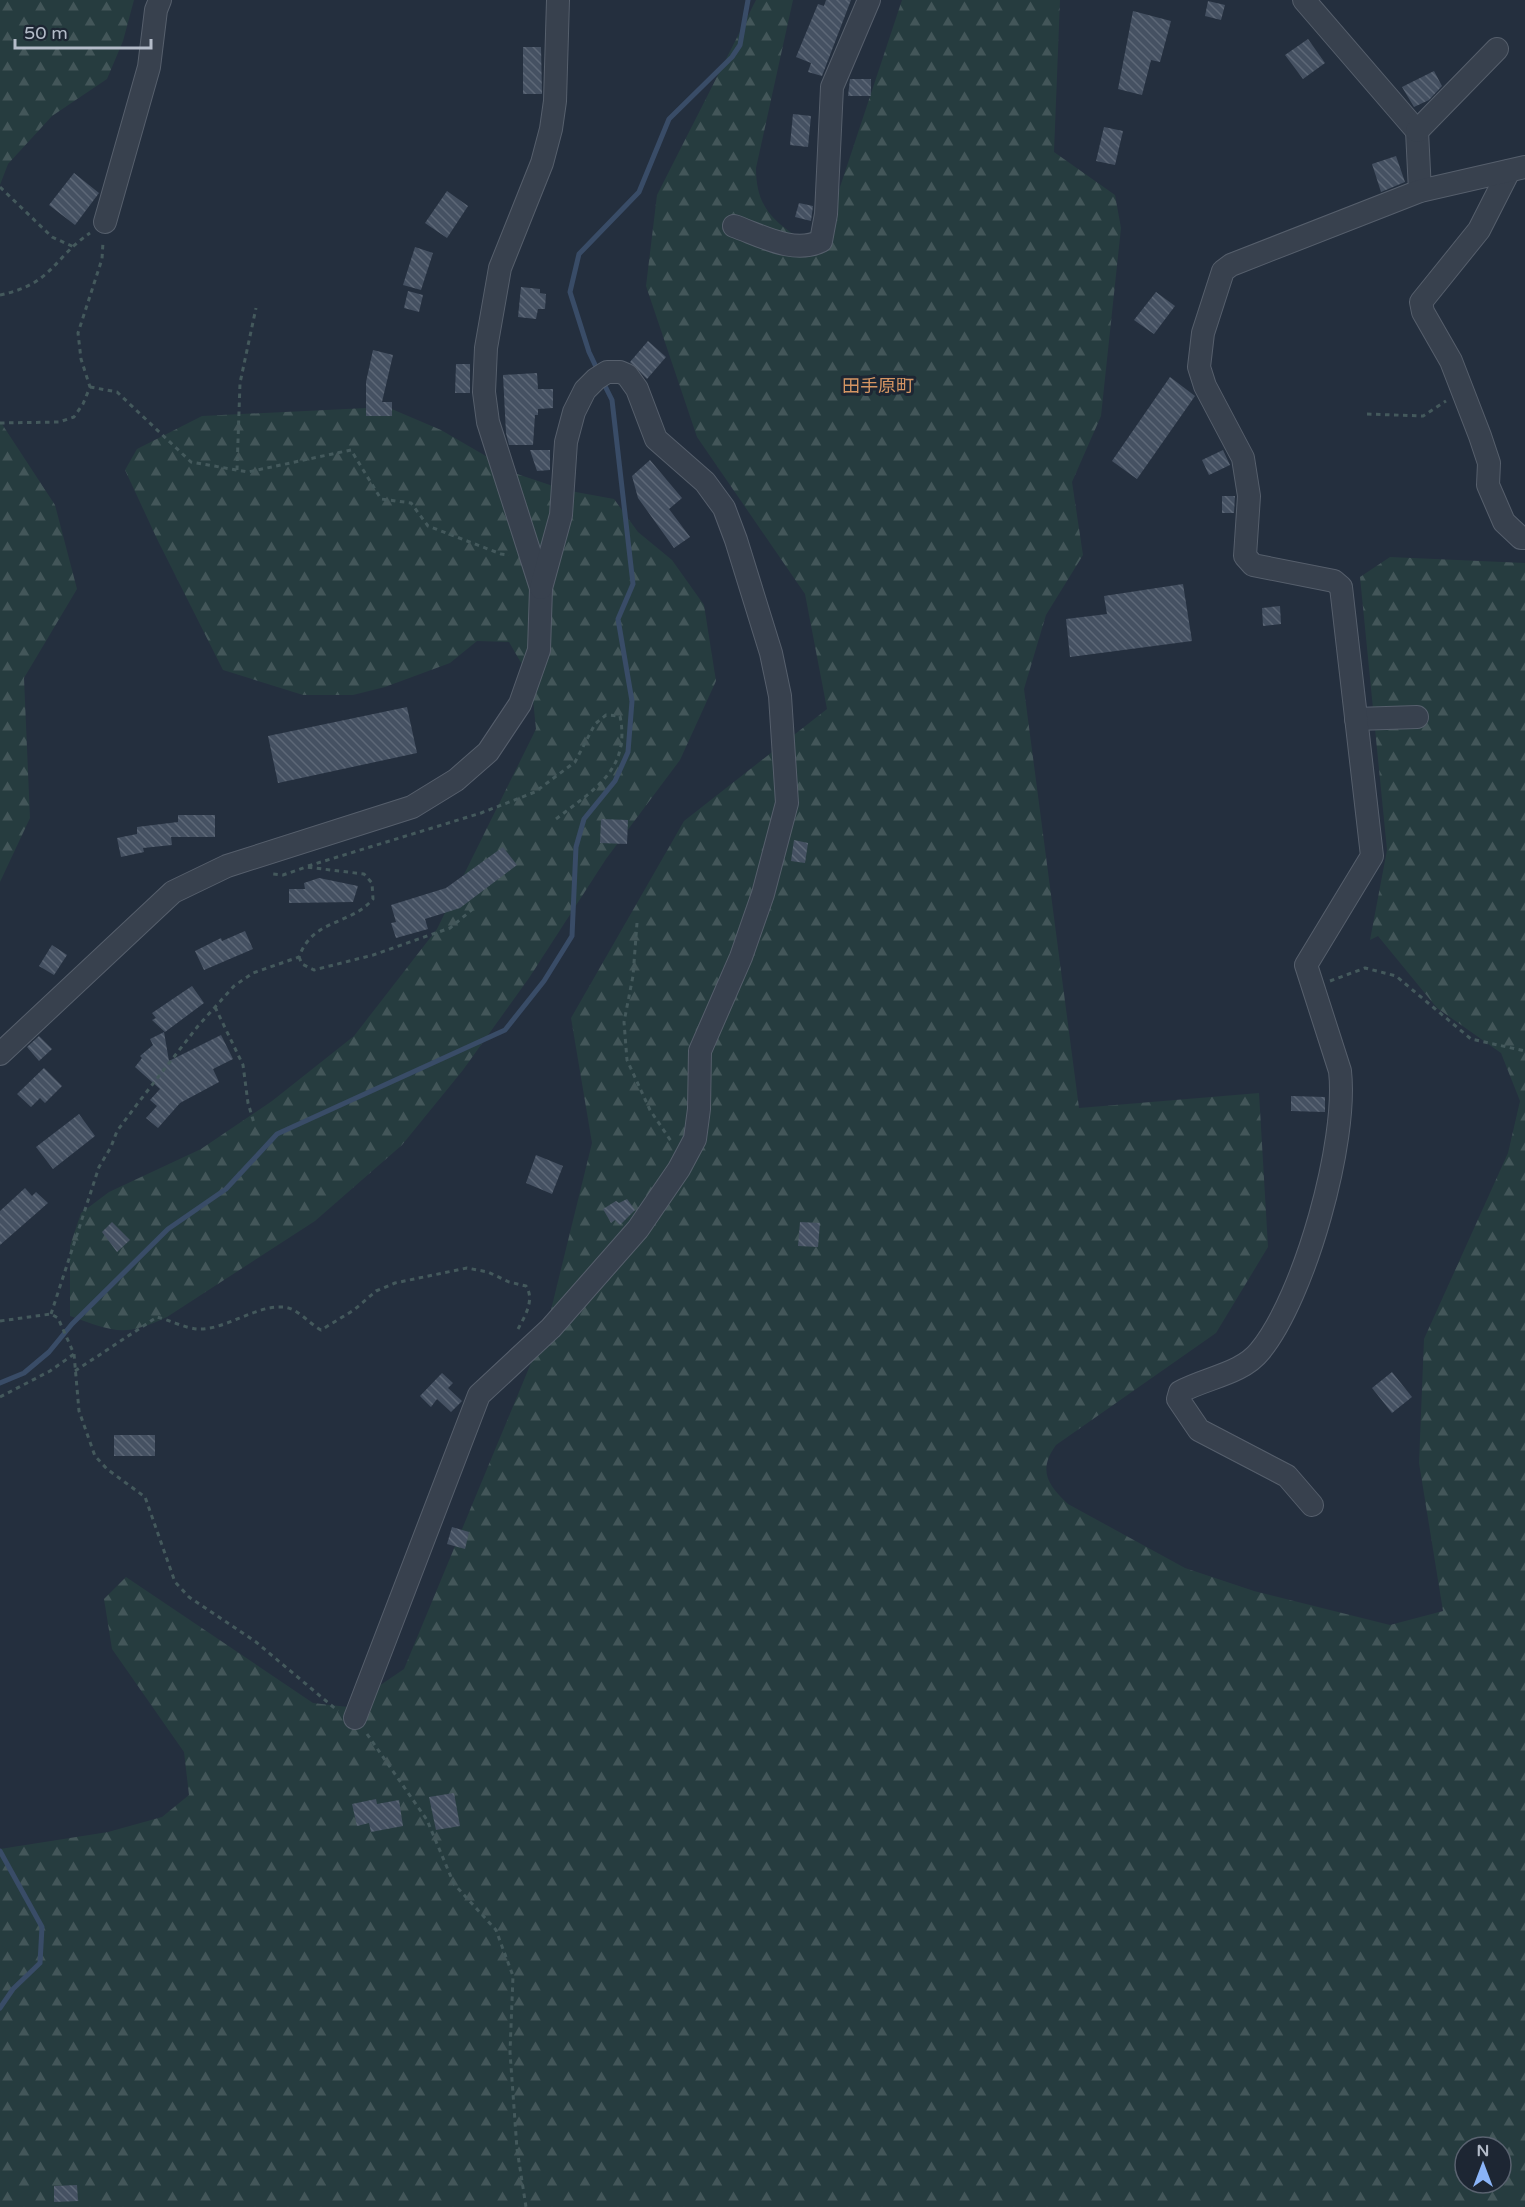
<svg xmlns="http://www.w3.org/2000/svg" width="1525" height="2207" viewBox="0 0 1525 2207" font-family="'Varela Round','Noto Sans JP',sans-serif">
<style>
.forest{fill:url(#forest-firs);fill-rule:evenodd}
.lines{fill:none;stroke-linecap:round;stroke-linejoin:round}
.stream{stroke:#394c67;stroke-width:5}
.building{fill:url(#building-back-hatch)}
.minor-casing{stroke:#565f6c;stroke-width:24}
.path{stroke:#44595c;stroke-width:3;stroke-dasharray:4.5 4.5;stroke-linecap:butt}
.minor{stroke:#38414e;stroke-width:22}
.labels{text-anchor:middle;stroke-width:6;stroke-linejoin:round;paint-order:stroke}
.quarter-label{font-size:18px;fill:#d59563;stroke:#1d2633}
</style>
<defs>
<pattern id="forest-firs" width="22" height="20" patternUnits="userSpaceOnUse" patternTransform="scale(1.5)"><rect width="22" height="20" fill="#263c3f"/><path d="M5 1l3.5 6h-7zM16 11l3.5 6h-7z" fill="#435659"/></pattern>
<pattern id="building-back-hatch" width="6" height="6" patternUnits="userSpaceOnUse" patternTransform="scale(1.5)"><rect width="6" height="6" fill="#455162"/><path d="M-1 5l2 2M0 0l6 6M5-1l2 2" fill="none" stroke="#5d6877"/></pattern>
</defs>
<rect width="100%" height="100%" fill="#242f3e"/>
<g class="forest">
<path d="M 0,0 L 134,0 L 123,41 L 107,79 L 52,116 L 8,164 L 0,185 Z"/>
<path d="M 756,0 L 793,0 L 756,168 C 756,208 774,222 804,241 L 839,190 L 902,0 L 1060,0 L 1054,152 L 1115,195 L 1121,228 L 1101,416 L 1072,482 L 1083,555 L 1046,615 L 1024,689 L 1079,1108 L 1259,1093 L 1268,1247 L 1216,1333 L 1056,1445 C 1038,1470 1047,1484 1068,1504 L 1185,1568 L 1254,1591 L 1390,1625 L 1443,1611 L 1419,1463 L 1424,1339 L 1508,1153 L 1520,1101 L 1501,1053 L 1437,1008 L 1378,936 L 1370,940 L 1387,850 L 1360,577 L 1390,557 L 1525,563 L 1525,2207 L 0,2207 L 0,1849 L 108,1832 L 162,1817 L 189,1795 L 184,1752 L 112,1649 L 104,1599 L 126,1577 L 313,1703 L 348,1707 L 404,1669 L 548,1322 L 592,1143 L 571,1018 L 684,821 L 827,709 L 805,594 L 697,437 L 646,286 L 657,195 ZM 1465,2147 L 1501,2147 L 1501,2183 L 1465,2183 Z"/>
<path d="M 387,407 L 441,430 L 517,474 L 565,490 L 614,499 L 638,532 L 672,560 L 704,605 L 716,681 L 680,760 L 606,859 L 529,978 L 463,1070 L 402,1145 L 315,1221 L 167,1317 C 123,1338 113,1331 70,1316 L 70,1246 L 81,1213 L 109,1192 L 201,1149 L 272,1101 L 354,1036 L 437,929 L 536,729 L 531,680 L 509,642 L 477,641 L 450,663 L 385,687 L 353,695 L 303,695 L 223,670 L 158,541 L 125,470 L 137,449 L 202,416 Z"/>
<path d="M 0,421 L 55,505 L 77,589 L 24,678 L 30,818 L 0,882 Z"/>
</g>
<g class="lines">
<g class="stream">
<path d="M 598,371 L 589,352 L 570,292 L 579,254 L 639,192 L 669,119 L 732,57 L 740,45 L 748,0"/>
<path d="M 0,1383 L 24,1373 L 49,1352 L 72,1324 L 168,1229 L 226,1189 L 277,1134 L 505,1030 L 544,981 L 572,936 L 576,847 L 584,819 L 615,781 L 628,752 L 632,701 L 618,619 L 633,584 L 612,400 L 603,382"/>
<path d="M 0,1851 L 42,1927 L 40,1963 L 13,1989 L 0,2008"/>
</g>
</g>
<g class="building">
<path d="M 826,0 L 851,0 L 822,76 L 808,72 L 811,63 L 796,57 L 818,4 L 824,6 Z"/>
<path d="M 1208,1 L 1225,5 L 1221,20 L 1205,16 Z"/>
<path d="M 1133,11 L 1171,21 L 1160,62 L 1151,60 L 1142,95 L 1118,89 Z"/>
<path d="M 1308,39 L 1325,63 L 1303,79 L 1285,55 Z"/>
<path d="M 523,47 L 541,47 L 542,94 L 523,94 Z"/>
<path d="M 1434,71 L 1442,86 L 1429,100 L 1414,107 L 1402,87 Z"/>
<path d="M 850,79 L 871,79 L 871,96 L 848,96 Z"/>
<path d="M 793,114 L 811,116 L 808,147 L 790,145 Z"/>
<path d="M 1104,127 L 1123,131 L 1115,165 L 1096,161 Z"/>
<path d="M 1396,156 L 1405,182 L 1381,192 L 1372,164 Z"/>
<path d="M 74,173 L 99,193 L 75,225 L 49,205 Z"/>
<path d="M 447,191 L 468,206 L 447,238 L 425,223 Z"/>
<path d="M 799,203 L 813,206 L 811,221 L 795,217 Z"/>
<path d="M 415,247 L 433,253 L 421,290 L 403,285 Z"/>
<path d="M 521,287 L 540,289 L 540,293 L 546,294 L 545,309 L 538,309 L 536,319 L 518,317 Z"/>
<path d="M 408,291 L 423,295 L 419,312 L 404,308 Z"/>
<path d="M 1156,292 L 1175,306 L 1154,334 L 1134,320 Z"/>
<path d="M 648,341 L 666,357 L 647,379 L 630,362 Z"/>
<path d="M 373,350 L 393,355 L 382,402 L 392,402 L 392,416 L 366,416 L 366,382 Z"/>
<path d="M 456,364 L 470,364 L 470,393 L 455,393 Z"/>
<path d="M 537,373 L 538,389 L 553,389 L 553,408 L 538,409 L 538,415 L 535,415 L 533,445 L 509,445 L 506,433 L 503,375 Z"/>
<path d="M 1170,377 L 1195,396 L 1137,479 L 1112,461 Z"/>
<path d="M 530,450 L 550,450 L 550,470 L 537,471 Z"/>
<path d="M 1223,450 L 1230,465 L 1209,475 L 1202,460 Z"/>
<path d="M 650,460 L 682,498 L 669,509 L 690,537 L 674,548 L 638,498 L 632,476 Z"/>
<path d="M 1222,496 L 1235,496 L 1234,513 L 1222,513 Z"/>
<path d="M 1183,584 L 1192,641 L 1070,657 L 1066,619 L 1107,614 L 1104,596 Z"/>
<path d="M 1280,606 L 1281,624 L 1263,626 L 1262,608 Z"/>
<path d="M 407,707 L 417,753 L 278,783 L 268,736 Z"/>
<path d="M 178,815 L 215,815 L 215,837 L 171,837 L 172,845 L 143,848 L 144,852 L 121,857 L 117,838 L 137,834 L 137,827 L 178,822 Z"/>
<path d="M 601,819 L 628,820 L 627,844 L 600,843 Z"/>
<path d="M 794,840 L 808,843 L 805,863 L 791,861 Z"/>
<path d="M 503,847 L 517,865 L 460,908 L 425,919 L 428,929 L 396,938 L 391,923 L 396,922 L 391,905 L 446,888 Z"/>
<path d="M 319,878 L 358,886 L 353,902 L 289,903 L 289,889 L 305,889 L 304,883 Z"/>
<path d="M 245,931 L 253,949 L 204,970 L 195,951 L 221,938 L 222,941 Z"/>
<path d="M 52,945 L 67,955 L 54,975 L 39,966 Z"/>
<path d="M 192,986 L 204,1003 L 165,1032 L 152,1020 L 156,1018 L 152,1013 Z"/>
<path d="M 164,1032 L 169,1061 L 221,1035 L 233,1059 L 213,1069 L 219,1082 L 180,1103 L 158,1128 L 146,1118 L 157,1106 L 150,1100 L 160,1089 L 135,1067 L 142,1058 L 140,1056 L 153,1045 L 150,1039 Z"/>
<path d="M 39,1036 L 52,1049 L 39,1061 L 27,1047 Z"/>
<path d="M 44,1068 L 62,1086 L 45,1103 L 40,1098 L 31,1107 L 17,1094 Z"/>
<path d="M 1291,1096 L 1325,1097 L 1325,1112 L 1291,1111 Z"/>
<path d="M 79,1114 L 95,1136 L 53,1169 L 36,1147 Z"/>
<path d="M 536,1155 L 563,1166 L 552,1194 L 526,1183 Z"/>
<path d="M 25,1188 L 32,1196 L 36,1192 L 48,1203 L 0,1245 L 0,1211 Z"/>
<path d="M 627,1199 L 635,1210 L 620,1225 L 615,1220 L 611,1223 L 603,1209 L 616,1201 L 619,1203 Z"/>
<path d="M 112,1222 L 130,1240 L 117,1252 L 102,1232 Z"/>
<path d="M 800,1222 L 820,1223 L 818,1247 L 798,1246 Z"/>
<path d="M 1392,1372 L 1412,1397 L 1392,1413 L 1372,1388 Z"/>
<path d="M 442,1373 L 453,1383 L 448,1388 L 462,1401 L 451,1412 L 437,1399 L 431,1407 L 420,1396 Z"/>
<rect x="114" y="1435" width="41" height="21"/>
<path d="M 452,1527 L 469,1532 L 465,1549 L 447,1544 Z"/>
<path d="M 454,1793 L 460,1826 L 436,1830 L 429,1797 Z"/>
<path d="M 376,1799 L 377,1804 L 399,1800 L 403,1826 L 371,1832 L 369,1823 L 357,1826 L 352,1804 Z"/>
<path d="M 77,2185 L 78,2201 L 54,2202 L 54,2186 Z"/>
</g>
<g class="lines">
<g class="minor-casing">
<g id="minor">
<path d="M 1304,0 L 1417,131 L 1420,191"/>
<path d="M 1417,131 L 1497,49"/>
<path d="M 1509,171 L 1479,230 L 1421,302 L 1423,312 L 1451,361 L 1480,436 L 1489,463 L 1488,485 L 1504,522 L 1521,538 L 1525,538"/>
<path d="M 105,222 L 149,67 L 156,10 L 160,0"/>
<path d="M 734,226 C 760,235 794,255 821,241 L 826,214 L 832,87 L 869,0"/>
<path d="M 1356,719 L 1417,717"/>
<path d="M 0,1054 L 173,892 L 227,866 L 412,807 L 456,780 L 488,752 L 520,704 L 539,650 L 541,588 L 488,422 L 484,392 L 486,348 L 500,268 L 542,163 L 551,129 L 555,101 L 558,0"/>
<path d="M 1312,1505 L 1287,1476 L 1199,1430 L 1178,1399 L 1180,1392 C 1205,1378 1242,1374 1260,1351 C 1305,1296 1348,1141 1340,1071 L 1306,965 L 1372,856 L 1341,587 L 1334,581 L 1253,565 L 1245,556 L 1249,496 L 1243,458 L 1205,386 L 1199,367 L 1203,333 L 1223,271 L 1231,265 L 1420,191 L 1525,167"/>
<path d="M 355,1718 L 479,1395 L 551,1328 L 638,1229 L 679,1169 L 695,1139 L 699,1109 L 700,1051 L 741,957 L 763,894 L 787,803 L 780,696 L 771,653 L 736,540 L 724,508 L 705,482 L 656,439 L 637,389 L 627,375 L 620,372 L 607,372 L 596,379 L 585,390 L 574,412 L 566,442 L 561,515 L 541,588"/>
</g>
</g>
<g class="path">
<path d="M 0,187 L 52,237 L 74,247"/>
<path d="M 0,295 C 53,284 53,258 90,233"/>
<path d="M 90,387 L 117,392 L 191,462 L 248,472 L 351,450 L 381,499 L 411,503 L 428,526 L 501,554 L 509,555"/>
<path d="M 1367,414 L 1423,416 L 1446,401"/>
<path d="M 0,423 L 59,422 L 74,417 L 83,404 L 90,387 L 81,359 L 78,333 L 102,259 L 103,242"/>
<path d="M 237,470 L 240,383 L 256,308"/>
<path d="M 308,866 L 481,813 L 535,792 L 575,762 L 595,724 L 606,715 L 620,716 C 631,770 593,790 556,819"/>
<path d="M 637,923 L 633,976 L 624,1022 L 627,1060 L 650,1110 L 671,1141"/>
<path d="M 299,957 L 302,964 L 314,970 L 373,955 L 450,928 L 474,908"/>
<path d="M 1330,981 L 1365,968 L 1396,976 L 1471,1039 L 1525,1051"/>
<path d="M 215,1007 L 243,1065 L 248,1103 L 254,1123"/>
<path d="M 51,1314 L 99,1167 L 111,1147 L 117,1131 L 138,1103 L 198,1026 L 234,986 L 253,973 L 299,957 C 313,918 350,926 373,899 L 372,883 L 364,874 L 306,867 L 283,875 L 272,874"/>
<path d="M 0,1321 L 51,1314 L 58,1318 L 74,1354 L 79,1411 L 95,1456 L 107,1469 L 145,1497 L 175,1582 L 189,1597 L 256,1642 L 338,1711"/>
<path d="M 75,1371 L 157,1317 C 169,1320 185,1328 197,1329 C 223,1331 257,1305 282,1307 C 297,1307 308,1323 321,1330 L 354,1310 L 376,1291 L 395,1283 L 467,1268 L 488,1272 L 509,1282 L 526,1286 C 535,1300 525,1316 518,1329"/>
<path d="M 0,1397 L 50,1371 L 74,1354"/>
<path d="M 367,1734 L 427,1820 L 454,1884 L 496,1930 L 513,1976 L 510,2052 L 517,2149 L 526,2207"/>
</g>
<use href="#minor" class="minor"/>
</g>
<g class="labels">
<g class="quarter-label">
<text x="878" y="392">田手原町</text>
</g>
</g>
<g transform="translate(1483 2165)"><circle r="28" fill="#1d2633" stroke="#59626f" stroke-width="1.5"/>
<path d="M0-4.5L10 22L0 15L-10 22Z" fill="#8ab4f8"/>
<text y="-9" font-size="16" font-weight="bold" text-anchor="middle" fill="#b4bcc9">N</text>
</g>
<path d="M15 39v9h136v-9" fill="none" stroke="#b4bcc9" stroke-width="3"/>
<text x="24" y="39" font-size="18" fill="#b4bcc9" stroke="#1d2633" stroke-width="4.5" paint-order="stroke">50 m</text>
</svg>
